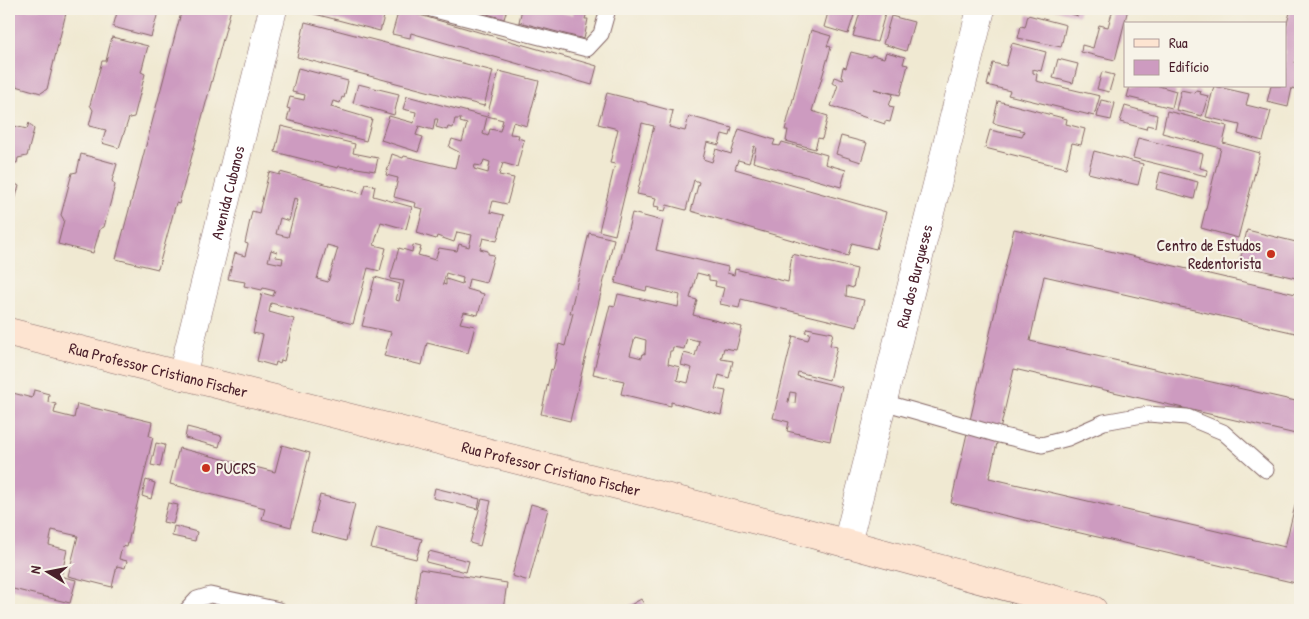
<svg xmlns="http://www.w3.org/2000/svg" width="1309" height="619" viewBox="0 0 1309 619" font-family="'Patrick Hand',sans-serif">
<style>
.building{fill:#cd9bc0;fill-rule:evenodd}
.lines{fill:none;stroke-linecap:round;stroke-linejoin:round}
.lane-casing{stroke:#846665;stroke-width:17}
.street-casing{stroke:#846665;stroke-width:29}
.secondary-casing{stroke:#846665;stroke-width:29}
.lane{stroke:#fff;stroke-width:15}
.street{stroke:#fff;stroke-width:28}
.secondary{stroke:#fde4d1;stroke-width:28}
.poi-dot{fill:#c8321e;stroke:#f7f3e8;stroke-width:2}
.labels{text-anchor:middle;stroke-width:4.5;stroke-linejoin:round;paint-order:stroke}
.street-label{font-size:16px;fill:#4a1f2b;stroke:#f7f3e8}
.poi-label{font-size:16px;fill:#4a1f2b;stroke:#f7f3e8;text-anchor:end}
</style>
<rect width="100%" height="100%" fill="#f7f3e8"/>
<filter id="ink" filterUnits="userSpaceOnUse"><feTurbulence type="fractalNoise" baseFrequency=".02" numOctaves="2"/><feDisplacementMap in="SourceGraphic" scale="10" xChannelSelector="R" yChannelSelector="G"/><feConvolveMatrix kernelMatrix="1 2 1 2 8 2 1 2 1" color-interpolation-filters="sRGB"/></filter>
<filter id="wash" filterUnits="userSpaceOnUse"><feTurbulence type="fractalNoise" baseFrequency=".0096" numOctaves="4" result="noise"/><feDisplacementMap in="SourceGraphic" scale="20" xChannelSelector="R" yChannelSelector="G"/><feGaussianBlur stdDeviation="1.12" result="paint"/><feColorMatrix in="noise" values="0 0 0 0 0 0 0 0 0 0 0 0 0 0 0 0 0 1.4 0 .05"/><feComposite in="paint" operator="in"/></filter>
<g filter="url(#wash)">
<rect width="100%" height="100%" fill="#f0e9d2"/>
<g id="blocks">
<g class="building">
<path d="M 9,9 L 67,9 L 47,89 L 41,93 L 9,84 Z"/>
<path d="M 118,9 L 159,9 L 151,37 L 113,27 Z"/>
<path d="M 182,9 L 231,9 L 179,204 L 176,203 L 158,269 L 116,259 Z"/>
<path d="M 312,9 L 370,9 L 385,13 L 380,31 L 311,13 Z"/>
<path d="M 401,9 L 418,9 L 416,14 L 597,66 L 592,85 L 411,33 L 410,38 L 392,34 L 398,13 L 400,14 Z"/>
<path d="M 470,9 L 507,9 L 504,19 Z"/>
<path d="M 522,9 L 544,9 L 572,15 L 573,10 L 569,9 L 588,9 L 585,19 L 588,19 L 584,39 L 519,22 Z"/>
<path d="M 829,9 L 856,9 L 848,34 L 824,27 Z"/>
<path d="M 861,9 L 885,14 L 877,42 L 853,36 Z"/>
<path d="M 1054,9 L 1080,9 L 1078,16 Z"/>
<path d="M 1113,9 L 1128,9 L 1115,60 L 1081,52 L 1082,45 L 1093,48 L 1099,25 L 1108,27 Z"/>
<path d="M 1291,9 L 1300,9 L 1300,55 L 1297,54 L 1295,63 L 1300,64 L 1300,90 L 1292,88 L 1288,107 L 1267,102 L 1271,86 L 1285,86 L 1285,30 Z"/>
<path d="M 1028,15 L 1066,25 L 1061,47 L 1018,38 L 1021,26 L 1025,27 Z"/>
<path d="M 891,16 L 914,22 L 906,51 L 883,44 Z"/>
<path d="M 305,22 L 493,71 L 484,106 L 297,57 Z"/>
<path d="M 811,30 L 831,36 L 827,46 L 831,47 L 812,111 L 828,116 L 822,139 L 818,138 L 815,149 L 786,141 L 788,130 L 785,130 Z"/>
<path d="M 112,37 L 148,46 L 141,72 L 145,74 L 134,117 L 129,118 L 119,148 L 102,143 L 106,130 L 89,126 L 93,110 L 90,105 L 102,61 L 106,61 Z"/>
<path d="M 1012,43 L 1046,52 L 1041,71 L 1033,69 L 1033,73 L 1037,74 L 1036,81 L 1100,96 L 1094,116 L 1008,95 L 1010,91 L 987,85 L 993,63 L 1006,66 Z"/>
<path d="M 851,52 L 871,57 L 872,55 L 884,58 L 886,52 L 905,57 L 903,64 L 908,65 L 900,95 L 874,89 L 893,94 L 889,106 L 894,107 L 890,122 L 885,121 L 885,124 L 831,106 L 838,85 L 832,83 L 834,77 L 843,80 L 844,78 L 841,77 L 843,67 L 846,68 Z"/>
<path d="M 1058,59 L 1078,64 L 1073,83 L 1053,78 Z"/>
<path d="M 298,68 L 348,81 L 344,98 L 342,97 L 340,103 L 333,101 L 331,107 L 372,119 L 366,141 L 287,120 L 290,109 L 287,108 L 290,97 L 304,100 L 305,95 L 292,92 Z"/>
<path d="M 499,71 L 539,81 L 527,126 L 513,122 L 510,134 L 519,135 L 518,138 L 524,140 L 517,167 L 503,163 L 499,175 L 514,178 L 507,204 L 493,201 L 490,212 L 504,215 L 497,241 L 483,238 L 480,249 L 488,251 L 488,254 L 494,255 L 486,283 L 469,279 L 467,289 L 484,294 L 478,315 L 464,312 L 460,323 L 475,326 L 468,353 L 427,343 L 422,365 L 384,356 L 391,332 L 362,326 L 375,277 L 400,284 L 396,300 L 399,301 L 404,281 L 390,279 L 399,248 L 412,252 L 413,245 L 421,247 L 418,255 L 435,260 L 439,248 L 457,251 L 459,244 L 469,247 L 472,235 L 457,232 L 454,242 L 437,236 L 436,239 L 417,233 L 423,209 L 415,207 L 416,203 L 394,197 L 398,178 L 386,175 L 392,154 L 403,158 L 404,156 L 455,168 L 459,152 L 449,147 L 452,139 L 462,142 L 467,124 L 460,122 L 461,119 L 455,119 L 453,128 L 448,127 L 447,130 L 436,127 L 438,119 L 435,119 L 433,130 L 419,126 L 416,135 L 423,137 L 418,152 L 381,140 L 389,116 L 414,123 L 416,112 L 403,109 L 407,96 L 487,117 L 483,134 L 488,136 L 490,129 L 500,131 L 503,120 L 487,116 ZM 484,160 L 490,162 L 488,173 L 474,169 L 475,165 L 482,166 ZM 446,273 L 463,278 L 462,284 L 446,279 L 446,285 L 443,284 Z"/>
<path d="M 1102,72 L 1114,75 L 1109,92 L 1097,89 Z"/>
<path d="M 358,84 L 399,94 L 394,115 L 353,103 Z"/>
<path d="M 1130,86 L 1159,86 L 1176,91 L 1172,108 L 1127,97 Z"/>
<path d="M 1214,86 L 1249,94 L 1246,105 L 1271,111 L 1263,141 L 1238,134 L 1240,125 L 1206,117 Z"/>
<path d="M 1181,90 L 1195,93 L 1196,90 L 1201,91 L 1200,94 L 1208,96 L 1202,116 L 1176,110 Z"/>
<path d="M 607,93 L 647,103 L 647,104 L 673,111 L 669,127 L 685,131 L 689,116 L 732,128 L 730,136 L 722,134 L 719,145 L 707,142 L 703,159 L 712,162 L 716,149 L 731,154 L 739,129 L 775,140 L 773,145 L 780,146 L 782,142 L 827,155 L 825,164 L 846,170 L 841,187 L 753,162 L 756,147 L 754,146 L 749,163 L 738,160 L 735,169 L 886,212 L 876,249 L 852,243 L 848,256 L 691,211 L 699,182 L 694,180 L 686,210 L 667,205 L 665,211 L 658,210 L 659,207 L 654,206 L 656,198 L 637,194 L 654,126 L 642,123 L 615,235 L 599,231 L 615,164 L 610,163 L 618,129 L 598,124 Z"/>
<path d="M 1101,100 L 1115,103 L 1111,120 L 1097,117 Z"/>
<path d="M 998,101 L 1067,119 L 1066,124 L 1085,129 L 1081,145 L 1072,143 L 1066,168 L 985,148 L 990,130 L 1022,137 L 1024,131 L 993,123 Z"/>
<path d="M 1125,106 L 1157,115 L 1155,127 L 1147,125 L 1146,129 L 1120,122 Z"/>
<path d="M 1167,111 L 1227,126 L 1223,143 L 1260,153 L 1238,238 L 1201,228 L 1221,148 L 1162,133 Z"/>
<path d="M 29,123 L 34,129 L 27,156 L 18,158 L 17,163 L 11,162 L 9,166 L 9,127 L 10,125 L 27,129 Z"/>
<path d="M 281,126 L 355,144 L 353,153 L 378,158 L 375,171 L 351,167 L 350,168 L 339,166 L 338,168 L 275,152 Z"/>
<path d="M 841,136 L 867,143 L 861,162 L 836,154 Z"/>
<path d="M 1138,138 L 1203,154 L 1200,168 L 1207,170 L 1206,176 L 1133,158 Z"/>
<path d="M 1094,151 L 1143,164 L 1138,185 L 1088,173 Z"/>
<path d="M 81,154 L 117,164 L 112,181 L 115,185 L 104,227 L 100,229 L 93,253 L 58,244 L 64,220 L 61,215 L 72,173 L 77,172 Z"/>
<path d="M 269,172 L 280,175 L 280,172 L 363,194 L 366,184 L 375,186 L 373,196 L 412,207 L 406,229 L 381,222 L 374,245 L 386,248 L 380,271 L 368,268 L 353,324 L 271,303 L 269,312 L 294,319 L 284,361 L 281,360 L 280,364 L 276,362 L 275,366 L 257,361 L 263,335 L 253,333 L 262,293 L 273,296 L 275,291 L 263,288 L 262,290 L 244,286 L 245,282 L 228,279 L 235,253 L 245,256 L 248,244 L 245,243 L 252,211 L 259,213 ZM 294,198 L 298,199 L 288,237 L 276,234 L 280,218 L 289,221 ZM 327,245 L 338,248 L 328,282 L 317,279 ZM 271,250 L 277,252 L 276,257 L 283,258 L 282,264 L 268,261 Z"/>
<path d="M 1160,172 L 1198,182 L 1194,199 L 1156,189 Z"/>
<path d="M 9,180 L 19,186 L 9,221 Z"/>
<path d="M 632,213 L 663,221 L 656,250 L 728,267 L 727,273 L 734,275 L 735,269 L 788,282 L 792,254 L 857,269 L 853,288 L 847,286 L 846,296 L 864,300 L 857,327 L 741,299 L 739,308 L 720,304 L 724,288 L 715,286 L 716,281 L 709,280 L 709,276 L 697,273 L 690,298 L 697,300 L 693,315 L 742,327 L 736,350 L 724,348 L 721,359 L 733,361 L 729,378 L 719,375 L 715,389 L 726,391 L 721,415 L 671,402 L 671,406 L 621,394 L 624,381 L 593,374 L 610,305 L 615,306 L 618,294 L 678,307 L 680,295 L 647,287 L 646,291 L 615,283 ZM 635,337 L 646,340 L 645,354 L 643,353 L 642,358 L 630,355 ZM 687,338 L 699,341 L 695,356 L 684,353 L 681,365 L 692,368 L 688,383 L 677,380 L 680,367 L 668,364 L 670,351 L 672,351 L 673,347 L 684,349 Z"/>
<path d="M 1014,229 L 1300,295 L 1300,334 L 1044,276 L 1030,341 L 1300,402 L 1300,435 L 1014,369 L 989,478 L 1285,547 L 1300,485 L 1300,584 L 951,503 Z"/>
<path d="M 1247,230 L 1300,243 L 1300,279 L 1239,265 Z"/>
<path d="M 589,233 L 614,239 L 570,421 L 541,414 L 551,369 L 553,370 L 559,344 L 565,346 L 573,313 L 570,313 Z"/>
<path d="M 807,328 L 833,333 L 830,345 L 837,347 L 829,380 L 798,372 L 797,376 L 842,387 L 830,441 L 787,431 L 789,422 L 773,418 L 793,336 L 808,340 L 810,333 L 805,332 ZM 790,392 L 796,393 L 795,403 L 788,402 Z"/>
<path d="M 34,390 L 49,394 L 48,402 L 56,404 L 54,413 L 74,418 L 77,404 L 152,422 L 149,436 L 153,437 L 127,547 L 122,546 L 119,559 L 127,561 L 125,568 L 117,566 L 112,587 L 68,576 L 78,536 L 52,530 L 49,545 L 67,550 L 62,573 L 56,572 L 55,575 L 76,580 L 70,603 L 9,588 L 9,392 L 32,398 Z"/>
<path d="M 187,427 L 222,436 L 219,447 L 185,438 Z"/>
<path d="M 156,443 L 165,445 L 160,467 L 151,465 Z"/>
<path d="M 282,445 L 310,453 L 291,527 L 262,519 L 265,508 L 170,484 L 179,448 L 275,472 Z"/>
<path d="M 146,480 L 155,483 L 151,499 L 142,496 Z"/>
<path d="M 435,488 L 480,499 L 478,509 L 433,498 Z"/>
<path d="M 320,495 L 355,504 L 346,541 L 311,532 Z"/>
<path d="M 482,499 L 491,501 L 480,546 L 470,543 Z"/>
<path d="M 168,503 L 178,505 L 173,524 L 163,522 Z"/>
<path d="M 531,504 L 548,509 L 529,581 L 512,576 Z"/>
<path d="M 174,526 L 197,532 L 195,541 L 172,536 Z"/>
<path d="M 377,527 L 422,539 L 416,559 L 371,548 Z"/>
<path d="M 429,551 L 469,561 L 466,572 L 426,562 Z"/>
<path d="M 420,569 L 507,583 L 503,610 L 414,610 Z"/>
<path d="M 641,599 L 647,610 L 622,610 Z"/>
</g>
</g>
</g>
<g filter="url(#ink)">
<use href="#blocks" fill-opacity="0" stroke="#846665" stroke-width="1"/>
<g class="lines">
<g class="lane-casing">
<g id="lane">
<path d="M 431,9 L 587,49 L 601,34 L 608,9"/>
<path d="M 883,402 L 999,435 L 1042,445 L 1068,438 L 1104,422 L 1148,414 L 1187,417 L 1223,432 L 1266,470"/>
<path d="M 187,610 L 197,599 L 210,595 L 279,610"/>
</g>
</g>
<g class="street-casing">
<g id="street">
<path id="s1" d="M 182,376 L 273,9"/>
<path id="s2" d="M 847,544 L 981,9"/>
</g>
</g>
<g class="secondary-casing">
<g id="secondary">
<path id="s3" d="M 9,332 L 808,533 L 1093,610"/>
</g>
</g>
<use href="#lane" class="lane"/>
<use href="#street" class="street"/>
<use href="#secondary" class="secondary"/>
</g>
</g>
<g class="poi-dot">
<circle cx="1271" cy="254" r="5"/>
<circle cx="206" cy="468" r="5"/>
</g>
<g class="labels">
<g class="street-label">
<text dy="6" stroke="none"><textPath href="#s1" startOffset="189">Avenida Cubanos</textPath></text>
<text dy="6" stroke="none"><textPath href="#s2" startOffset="276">Rua dos Burgueses</textPath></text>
<text dy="6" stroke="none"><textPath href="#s3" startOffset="154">Rua Professor Cristiano Fischer</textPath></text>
<text dy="6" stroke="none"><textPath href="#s3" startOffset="559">Rua Professor Cristiano Fischer</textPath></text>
</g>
<g class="poi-label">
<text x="1261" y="251">Centro de Estudos<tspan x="1261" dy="18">Redentorista</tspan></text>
<text x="216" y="474" text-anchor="start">PUCRS</text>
</g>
</g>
<rect width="1309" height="619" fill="none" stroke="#f7f3e8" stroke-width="30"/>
<rect x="1124" y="22" width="162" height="65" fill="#f7f3e8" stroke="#b29e9c"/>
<rect x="1134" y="39" width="25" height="8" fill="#fde4d1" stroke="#b29e9c"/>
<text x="1169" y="48" font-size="15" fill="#4a1f2b">Rua</text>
<rect x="1134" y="60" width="25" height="15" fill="#cd9bc0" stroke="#b29e9c"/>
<text x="1169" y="72" font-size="15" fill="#4a1f2b">Edifício</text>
<g transform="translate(48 572) rotate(280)" stroke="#f7f3e8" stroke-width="4" paint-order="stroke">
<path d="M0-4L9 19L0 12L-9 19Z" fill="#4a1f2b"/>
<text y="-8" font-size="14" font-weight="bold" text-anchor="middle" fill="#4a1f2b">N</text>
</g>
</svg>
